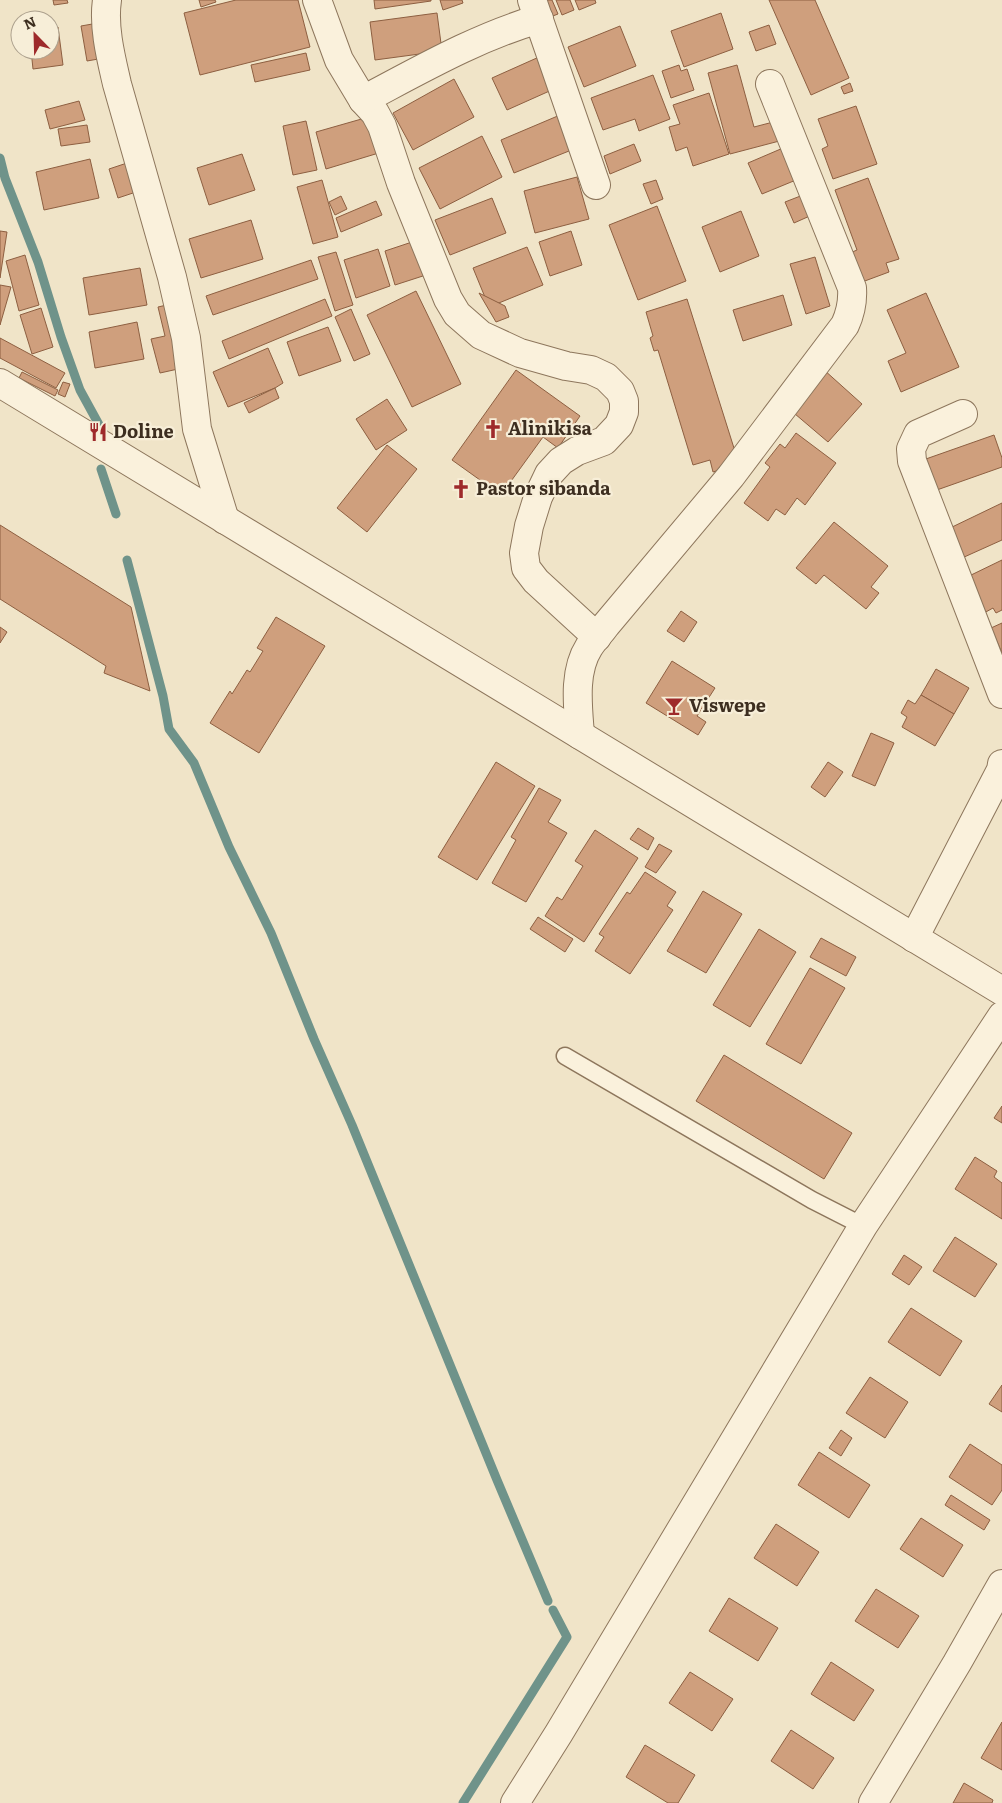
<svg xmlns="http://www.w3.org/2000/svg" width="1002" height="1803" viewBox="0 0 1002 1803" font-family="Literata,serif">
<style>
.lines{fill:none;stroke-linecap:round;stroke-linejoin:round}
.stream{stroke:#6f938a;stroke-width:9}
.building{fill:#cf9f7d;stroke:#8d5f41}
.service-casing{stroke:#8d765c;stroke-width:19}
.minor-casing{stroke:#8d765c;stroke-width:30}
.tertiary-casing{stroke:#8d765c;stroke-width:30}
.service{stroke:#faf1dc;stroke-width:16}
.minor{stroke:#faf1dc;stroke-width:28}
.tertiary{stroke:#faf1dc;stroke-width:28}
.labels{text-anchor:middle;stroke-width:4.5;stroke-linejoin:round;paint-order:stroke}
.poi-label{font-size:18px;font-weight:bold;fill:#3d2e20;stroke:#f7eed8;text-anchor:start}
</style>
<rect width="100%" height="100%" fill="#f0e4c8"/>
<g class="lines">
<g class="stream">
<path d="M 0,158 L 5,178 L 38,262 L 61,337 L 80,390 L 103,432"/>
<path d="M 101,469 L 116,514"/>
<path d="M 127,560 L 163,696 L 169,729 L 194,763 L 229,847 L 271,933 L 314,1039 L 352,1125 L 497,1480 L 548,1601"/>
<path d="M 463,1803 L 567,1637 L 553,1610"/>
</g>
</g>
<g class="building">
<path d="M 53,0 L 67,0 L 68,3 L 54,5 Z"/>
<path d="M 199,0 L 215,0 L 216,2 L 201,7 Z"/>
<path d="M 236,0 L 298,0 L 310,47 L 200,75 L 184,13 Z"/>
<path d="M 374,0 L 431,0 L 431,1 L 375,9 Z"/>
<path d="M 440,0 L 462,0 L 463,3 L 443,10 Z"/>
<path d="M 542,0 L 552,0 L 558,14 L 545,19 Z"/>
<path d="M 556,0 L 570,0 L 574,10 L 562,15 Z"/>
<path d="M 575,0 L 595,0 L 596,3 L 579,10 Z"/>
<path d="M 769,0 L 815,0 L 849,78 L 811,95 Z"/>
<path d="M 437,13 L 442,51 L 375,60 L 370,22 Z"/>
<path d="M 721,13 L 733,49 L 684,67 L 671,31 Z"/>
<path d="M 98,23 L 104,58 L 87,61 L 81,26 Z"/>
<path d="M 769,25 L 776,44 L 756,51 L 749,32 Z"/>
<path d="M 620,26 L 636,66 L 584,87 L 568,47 Z"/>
<path d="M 58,27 L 63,65 L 33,69 L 31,50 L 50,50 L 50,28 Z"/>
<path d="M 306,53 L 310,70 L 255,82 L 251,65 Z"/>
<path d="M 539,57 L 554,89 L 507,110 L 492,78 Z"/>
<path d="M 679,65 L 681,71 L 687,69 L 694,90 L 671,98 L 662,71 Z"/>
<path d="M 737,65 L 754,127 L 781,120 L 787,139 L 730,154 L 708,73 Z"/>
<path d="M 653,75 L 670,119 L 639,131 L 635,119 L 603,130 L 591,98 Z"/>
<path d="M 454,79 L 474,117 L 413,150 L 393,113 Z"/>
<path d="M 850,83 L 853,91 L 844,94 L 841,87 Z"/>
<path d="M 709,93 L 729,154 L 693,166 L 687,147 L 676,151 L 669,127 L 680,124 L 673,105 Z"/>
<path d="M 79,101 L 85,120 L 50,129 L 45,110 Z"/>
<path d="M 856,106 L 877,164 L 833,179 L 822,149 L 828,146 L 818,119 Z"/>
<path d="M 560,115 L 574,149 L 514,173 L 501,140 Z"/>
<path d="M 372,116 L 382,152 L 326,169 L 316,132 Z"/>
<path d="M 306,121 L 317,170 L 293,175 L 283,126 Z"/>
<path d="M 87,125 L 90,142 L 61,146 L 58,129 Z"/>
<path d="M 482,136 L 502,177 L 440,209 L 419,168 Z"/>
<path d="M 634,144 L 641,161 L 610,174 L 604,156 Z"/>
<path d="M 783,148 L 796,180 L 762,194 L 748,163 Z"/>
<path d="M 242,154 L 255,190 L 209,205 L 197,168 Z"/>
<path d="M 90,159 L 99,198 L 44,210 L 36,172 Z"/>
<path d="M 127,163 L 136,192 L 118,198 L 109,169 Z"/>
<path d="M 577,177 L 589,219 L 535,233 L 524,191 Z"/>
<path d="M 868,178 L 899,259 L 886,263 L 889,272 L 854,285 L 843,256 L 857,250 L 835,190 Z"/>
<path d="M 322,180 L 338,237 L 313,244 L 297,187 Z"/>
<path d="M 656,180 L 663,199 L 651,204 L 643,184 Z"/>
<path d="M 803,195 L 812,215 L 794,223 L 785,202 Z"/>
<path d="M 341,196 L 347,209 L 335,215 L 329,202 Z"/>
<path d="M 492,198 L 506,233 L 450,255 L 435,220 Z"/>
<path d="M 376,201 L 382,215 L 341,232 L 336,218 Z"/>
<path d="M 657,206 L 686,281 L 638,300 L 609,225 Z"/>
<path d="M 741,211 L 759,256 L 720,272 L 702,227 Z"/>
<path d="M 251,220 L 263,259 L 201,278 L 189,239 Z"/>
<path d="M 0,231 L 7,232 L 0,278 Z"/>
<path d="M 571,231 L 582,265 L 550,276 L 539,242 Z"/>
<path d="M 418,240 L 429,274 L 395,285 L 385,251 Z"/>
<path d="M 527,247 L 543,285 L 489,307 L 473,268 Z"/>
<path d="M 378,249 L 390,286 L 356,298 L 344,260 Z"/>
<path d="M 336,252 L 353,305 L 335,311 L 318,257 Z"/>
<path d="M 25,255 L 39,305 L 19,311 L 6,261 Z"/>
<path d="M 815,257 L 830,306 L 806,314 L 790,264 Z"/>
<path d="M 311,260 L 318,279 L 213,315 L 206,296 Z"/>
<path d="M 140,268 L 147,305 L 89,315 L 83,278 Z"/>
<path d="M 0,285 L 11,287 L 0,325 Z"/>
<path d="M 416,291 L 461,384 L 412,407 L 367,315 Z"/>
<path d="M 479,293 L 505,306 L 509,317 L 496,322 Z"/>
<path d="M 926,293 L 959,367 L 901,392 L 888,361 L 906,353 L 887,310 Z"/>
<path d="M 783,295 L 792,325 L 743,341 L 733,310 Z"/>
<path d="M 325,299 L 332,316 L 229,359 L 222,341 Z"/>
<path d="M 687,299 L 739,464 L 713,472 L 710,460 L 693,465 L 658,350 L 654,351 L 650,338 L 653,336 L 646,312 Z"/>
<path d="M 171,304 L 187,367 L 160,373 L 151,339 L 165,336 L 158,307 Z"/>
<path d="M 41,308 L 53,347 L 32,354 L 20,315 Z"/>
<path d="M 351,309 L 370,354 L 354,361 L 335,317 Z"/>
<path d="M 137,322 L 144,359 L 95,368 L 89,332 Z"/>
<path d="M 328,327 L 341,361 L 299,376 L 287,342 Z"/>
<path d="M 0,338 L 65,373 L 56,388 L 0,358 Z"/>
<path d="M 268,348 L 283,383 L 275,388 L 228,407 L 213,372 Z"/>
<path d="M 823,369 L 862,404 L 828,442 L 788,408 Z"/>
<path d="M 516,370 L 580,416 L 558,448 L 543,437 L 501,495 L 452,460 Z"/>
<path d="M 22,372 L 58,390 L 55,396 L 19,378 Z"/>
<path d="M 63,382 L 70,384 L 65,397 L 58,394 Z"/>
<path d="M 275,388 L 279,398 L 249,413 L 244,403 Z"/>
<path d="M 387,399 L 407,430 L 376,450 L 356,419 Z"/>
<path d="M 796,433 L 836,463 L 805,505 L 797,498 L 785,515 L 776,509 L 768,521 L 744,503 L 770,467 L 765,463 L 780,444 L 785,448 Z"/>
<path d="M 994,435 L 1002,458 L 1002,467 L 934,491 L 923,460 Z"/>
<path d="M 387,445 L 417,469 L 367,532 L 337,508 Z"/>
<path d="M 1002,503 L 1002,540 L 962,558 L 948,529 Z"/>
<path d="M 834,522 L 888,566 L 871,587 L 879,593 L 866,609 L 824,575 L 816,584 L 796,568 Z"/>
<path d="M 0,525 L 131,607 L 150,691 L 104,673 L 106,666 L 0,599 Z"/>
<path d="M 1002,560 L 1002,610 L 996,613 L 993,608 L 984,613 L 967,577 Z"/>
<path d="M 681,611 L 697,622 L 684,642 L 667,631 Z"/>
<path d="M 276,617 L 325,646 L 259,753 L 210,723 L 230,691 L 232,694 L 247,670 L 250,672 L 263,651 L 257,648 Z"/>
<path d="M 1002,623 L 1002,653 L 991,628 Z"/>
<path d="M 0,627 L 7,632 L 0,643 Z"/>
<path d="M 672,661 L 715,688 L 697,716 L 706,722 L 698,735 L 646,703 Z"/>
<path d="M 936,669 L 969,688 L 954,714 L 921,695 Z"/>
<path d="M 921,695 L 954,714 L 935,746 L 902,727 L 907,717 L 901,713 L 908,700 L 915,704 Z"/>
<path d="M 871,733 L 894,743 L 875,786 L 852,776 Z"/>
<path d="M 496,762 L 535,786 L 477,880 L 438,857 Z"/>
<path d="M 828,762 L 843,772 L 825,797 L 811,787 Z"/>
<path d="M 539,788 L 561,800 L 548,822 L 567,833 L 526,902 L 492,883 L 516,840 L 511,837 Z"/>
<path d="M 638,828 L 654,838 L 648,850 L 630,839 Z"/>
<path d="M 595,830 L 638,858 L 584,942 L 545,916 L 557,897 L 562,900 L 583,866 L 575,861 Z"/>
<path d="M 659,844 L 672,851 L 656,873 L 645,867 Z"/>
<path d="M 645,872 L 676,892 L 667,906 L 673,910 L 630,974 L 595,951 L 604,937 L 599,934 L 627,892 L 630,894 Z"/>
<path d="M 703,891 L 742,914 L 706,973 L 667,951 Z"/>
<path d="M 538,917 L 573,939 L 565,952 L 530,929 Z"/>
<path d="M 759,929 L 796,952 L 750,1027 L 713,1005 Z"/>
<path d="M 821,938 L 856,957 L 846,976 L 810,957 Z"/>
<path d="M 810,968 L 845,988 L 801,1064 L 766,1044 Z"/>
<path d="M 724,1055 L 852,1133 L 824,1179 L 696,1101 Z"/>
<path d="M 1002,1106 L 1002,1123 L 994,1118 Z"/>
<path d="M 975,1157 L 997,1171 L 994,1177 L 1002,1183 L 1002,1219 L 955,1189 Z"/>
<path d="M 955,1237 L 997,1264 L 975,1297 L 933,1271 Z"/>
<path d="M 904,1255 L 922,1267 L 909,1285 L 892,1274 Z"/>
<path d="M 911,1308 L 962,1341 L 940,1376 L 888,1342 Z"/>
<path d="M 870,1377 L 908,1402 L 885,1438 L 846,1413 Z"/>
<path d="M 1002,1385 L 1002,1412 L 989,1404 Z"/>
<path d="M 841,1430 L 852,1438 L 841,1456 L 829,1448 Z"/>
<path d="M 970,1444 L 1002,1465 L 1002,1490 L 992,1505 L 949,1477 Z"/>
<path d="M 819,1452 L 870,1485 L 849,1518 L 798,1485 Z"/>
<path d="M 951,1495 L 990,1520 L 984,1530 L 945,1505 Z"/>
<path d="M 921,1518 L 963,1545 L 943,1577 L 900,1549 Z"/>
<path d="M 776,1524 L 819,1552 L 797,1586 L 754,1558 Z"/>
<path d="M 876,1589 L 919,1616 L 898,1648 L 855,1621 Z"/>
<path d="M 729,1598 L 778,1628 L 758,1661 L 709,1631 Z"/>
<path d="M 831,1662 L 874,1690 L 854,1721 L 811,1694 Z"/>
<path d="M 690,1672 L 733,1699 L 712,1731 L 669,1703 Z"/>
<path d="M 1002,1722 L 1002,1770 L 981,1758 Z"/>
<path d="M 791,1730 L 834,1758 L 813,1789 L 771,1761 Z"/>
<path d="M 645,1745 L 695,1775 L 678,1803 L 668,1803 L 626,1777 Z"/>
<path d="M 964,1783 L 993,1800 L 992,1803 L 953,1803 Z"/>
</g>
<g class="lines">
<g class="service-casing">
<path id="service" d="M 565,1056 L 812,1200 L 863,1226"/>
</g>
<g class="minor-casing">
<g id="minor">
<path d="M 107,0 C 103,27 111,58 117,84 L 172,277 L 186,338 L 197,429 L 225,520"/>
<path d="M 317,0 L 339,60 L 363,100 L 375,113 L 382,126 L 401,183 L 448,299 L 457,314 L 481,335 L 520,353 L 566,366 L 591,370 L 606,377 L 620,391 L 624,401 L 624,412 L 619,425 L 604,441 L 577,451 L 561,461 L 549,474 L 538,497 L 529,526 L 524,553 L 526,568 L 536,581 L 597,637"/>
<path d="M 532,0 L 596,185"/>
<path d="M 363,100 C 420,70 477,37 539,19"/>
<path d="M 963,414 L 918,434 L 911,449 L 912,461 L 1002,694"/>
<path d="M 580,735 C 578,707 573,672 589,647 C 594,639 601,632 606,625 L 731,476 L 845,325 C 851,312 853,302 852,288 L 770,84"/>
<path d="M 914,938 L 1001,770 L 1002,764"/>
<path d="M 515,1803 L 559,1733 L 863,1226 L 1002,1016"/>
<path d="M 873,1803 L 957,1663 L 1002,1584"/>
</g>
</g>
<g class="tertiary-casing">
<path id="tertiary" d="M 0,383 L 1002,991"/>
</g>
<use href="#service" class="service"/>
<use href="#minor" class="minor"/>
<use href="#tertiary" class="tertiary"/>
</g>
<defs>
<g id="church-bare" transform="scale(1.5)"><path d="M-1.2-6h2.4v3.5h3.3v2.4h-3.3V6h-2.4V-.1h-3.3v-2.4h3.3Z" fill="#9e2a2b" stroke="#f7eed8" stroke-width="2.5" paint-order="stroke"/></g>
<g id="restaurant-bare" transform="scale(1.5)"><path d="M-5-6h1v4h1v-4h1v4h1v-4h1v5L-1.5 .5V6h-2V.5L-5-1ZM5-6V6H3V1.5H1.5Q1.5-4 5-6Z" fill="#9e2a2b" stroke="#f7eed8" stroke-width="2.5" paint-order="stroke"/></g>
<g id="bar-bare" transform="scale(1.5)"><path d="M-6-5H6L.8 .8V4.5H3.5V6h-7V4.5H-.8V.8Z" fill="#9e2a2b" stroke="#f7eed8" stroke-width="2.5" paint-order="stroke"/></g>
</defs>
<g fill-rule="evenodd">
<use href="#church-bare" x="493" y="429"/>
<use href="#restaurant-bare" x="98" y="432"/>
<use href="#church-bare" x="461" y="489"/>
<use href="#bar-bare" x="674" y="706"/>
</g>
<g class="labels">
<g class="poi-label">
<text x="508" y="435">Alinikisa</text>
<text x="113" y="438">Doline</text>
<text x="476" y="495">Pastor sibanda</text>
<text x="689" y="712">Viswepe</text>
</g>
</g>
<g transform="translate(35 35) rotate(337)"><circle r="24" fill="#f7eed8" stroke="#ada18e"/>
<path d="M0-4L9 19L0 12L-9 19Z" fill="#9e2a2b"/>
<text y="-8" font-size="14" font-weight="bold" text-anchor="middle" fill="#3d2e20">N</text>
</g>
</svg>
